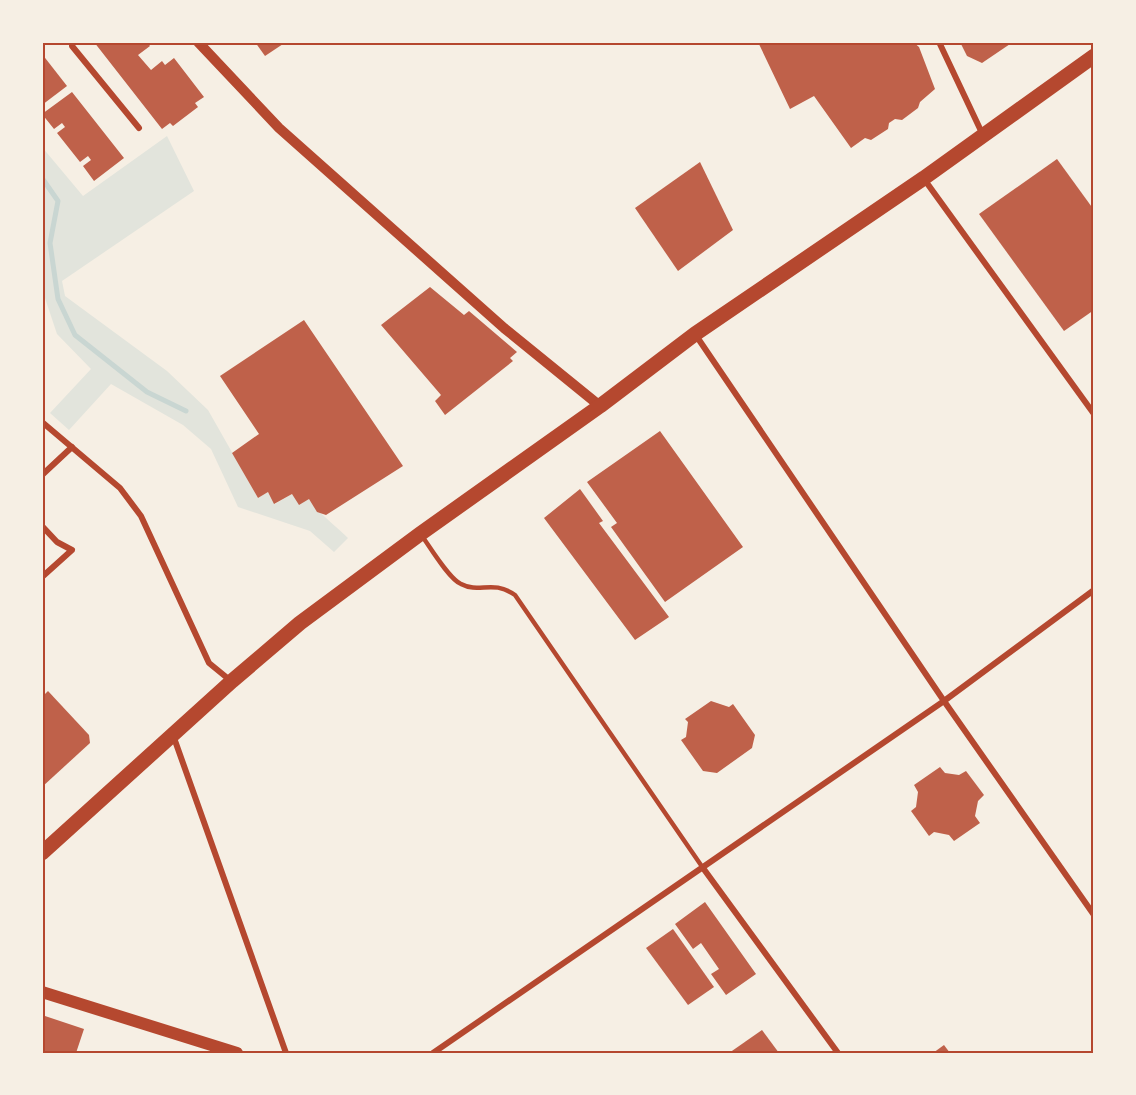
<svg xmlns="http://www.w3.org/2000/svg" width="1136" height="1095" viewBox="0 0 1136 1095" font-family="'Asap Condensed',sans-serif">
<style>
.green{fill:#e2e4dc}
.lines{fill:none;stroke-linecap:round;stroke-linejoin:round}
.stream{stroke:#c9d6d2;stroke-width:5}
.building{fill:#bf614a}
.service{stroke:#b5482f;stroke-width:4.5}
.minor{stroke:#b5482f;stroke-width:6}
.tertiary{stroke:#b5482f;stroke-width:10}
.secondary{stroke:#b5482f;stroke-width:12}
.primary{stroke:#b5482f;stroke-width:15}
.neatline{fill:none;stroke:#b5482f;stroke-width:2}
</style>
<rect width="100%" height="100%" fill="#f6efe4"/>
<path class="green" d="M 167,136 L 194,191 L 62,281 L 65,296 L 167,371 L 208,410 L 258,498 L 268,492 L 275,504 L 292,494 L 309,499 C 319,514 335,525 348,538 L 334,552 L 310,531 L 238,507 L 211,449 L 183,425 L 111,384 L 69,430 L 50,413 L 91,369 L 57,334 L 42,289 L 42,147 L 83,196 Z"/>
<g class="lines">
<path class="stream" d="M 42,178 L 58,201 L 50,243 L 58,299 L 75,335 L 147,392 L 186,411"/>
</g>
<g class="building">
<path d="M 94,42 L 147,42 L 150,46 L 138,55 L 151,70 L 162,61 L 165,65 L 174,58 L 204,97 L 195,103 L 198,107 L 173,126 L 170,123 L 162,129 Z"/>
<path d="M 255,42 L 286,42 L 265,56 Z"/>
<path d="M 758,42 L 913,42 L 919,47 L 935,89 L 920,102 L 918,108 L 902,120 L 895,119 L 889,123 L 888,129 L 871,140 L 865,138 L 851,148 L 814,96 L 790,109 Z"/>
<path d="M 960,42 L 1013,42 L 982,63 L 967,56 Z"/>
<path d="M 42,54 L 67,86 L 42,105 Z"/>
<path d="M 72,92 L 124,158 L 94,181 L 83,166 L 91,160 L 88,156 L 80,162 L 57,133 L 65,127 L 62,123 L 54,129 L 42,114 Z"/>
<path d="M 1057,159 L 1094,210 L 1094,310 L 1064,331 L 979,214 Z"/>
<path d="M 700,162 L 733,230 L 678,271 L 635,208 Z"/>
<path d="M 430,287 L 464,315 L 469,311 L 517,352 L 510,358 L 513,361 L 445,415 L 435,401 L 441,395 L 381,325 Z"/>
<path d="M 304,320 L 403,466 L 326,515 L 317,512 L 309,499 L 299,505 L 292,494 L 274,504 L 268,492 L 258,498 L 232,453 L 259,434 L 220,376 Z"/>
<path d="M 660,431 L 743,547 L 665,602 L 611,527 L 617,523 L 587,482 Z"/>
<path d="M 580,489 L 603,521 L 599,523 L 669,617 L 635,640 L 544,518 Z"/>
<path d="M 48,691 L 89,735 L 90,743 L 42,787 L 42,697 Z"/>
<path d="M 711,701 L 729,707 L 733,704 L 755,735 L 752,748 L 717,773 L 703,771 L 681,740 L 686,737 L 688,722 L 685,719 Z"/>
<path d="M 940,767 L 945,773 L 959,775 L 966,771 L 984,795 L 978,801 L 975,816 L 980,823 L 954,841 L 949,835 L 934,832 L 929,836 L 911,811 L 916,807 L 918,792 L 914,785 Z"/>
<path d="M 705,902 L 756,974 L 726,995 L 711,974 L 719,969 L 701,943 L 693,949 L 675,924 Z"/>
<path d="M 673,929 L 714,987 L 688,1005 L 646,948 Z"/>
<path d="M 42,1015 L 84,1029 L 76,1053 L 42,1053 Z"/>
<path d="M 762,1030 L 779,1053 L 729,1053 Z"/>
<path d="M 944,1045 L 950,1053 L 933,1053 Z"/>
</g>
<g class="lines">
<path class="service" d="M 422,536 C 430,547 449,579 461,584 C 480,594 492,579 515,595 L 703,868"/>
<g class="minor">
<path d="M 72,42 L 72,46 L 139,128"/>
<path d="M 939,42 L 982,133"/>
<path d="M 924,179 L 1094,414"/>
<path d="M 695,334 L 944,701 L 1094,915"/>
<path d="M 42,422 L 120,488 L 141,516 L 209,663 L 231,681"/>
<path d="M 42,475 L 72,447"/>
<path d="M 42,526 L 57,542 L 72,550 L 42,577"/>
<path d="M 173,735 L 286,1053"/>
<path d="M 703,868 L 838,1053"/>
<path d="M 433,1053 L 944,701 L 1094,590"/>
</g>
<path class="tertiary" d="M 198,42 L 279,128 L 504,328 L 600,406"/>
<path class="secondary" d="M 42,992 L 237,1053"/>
<path class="primary" d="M 42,853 L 232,681 L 300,623 L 420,534 L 600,406 L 695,334 L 924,178 L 1094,56"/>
</g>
<rect width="1136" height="1095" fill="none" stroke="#f6efe4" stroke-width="87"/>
<rect x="44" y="44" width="1048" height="1008" class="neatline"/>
</svg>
